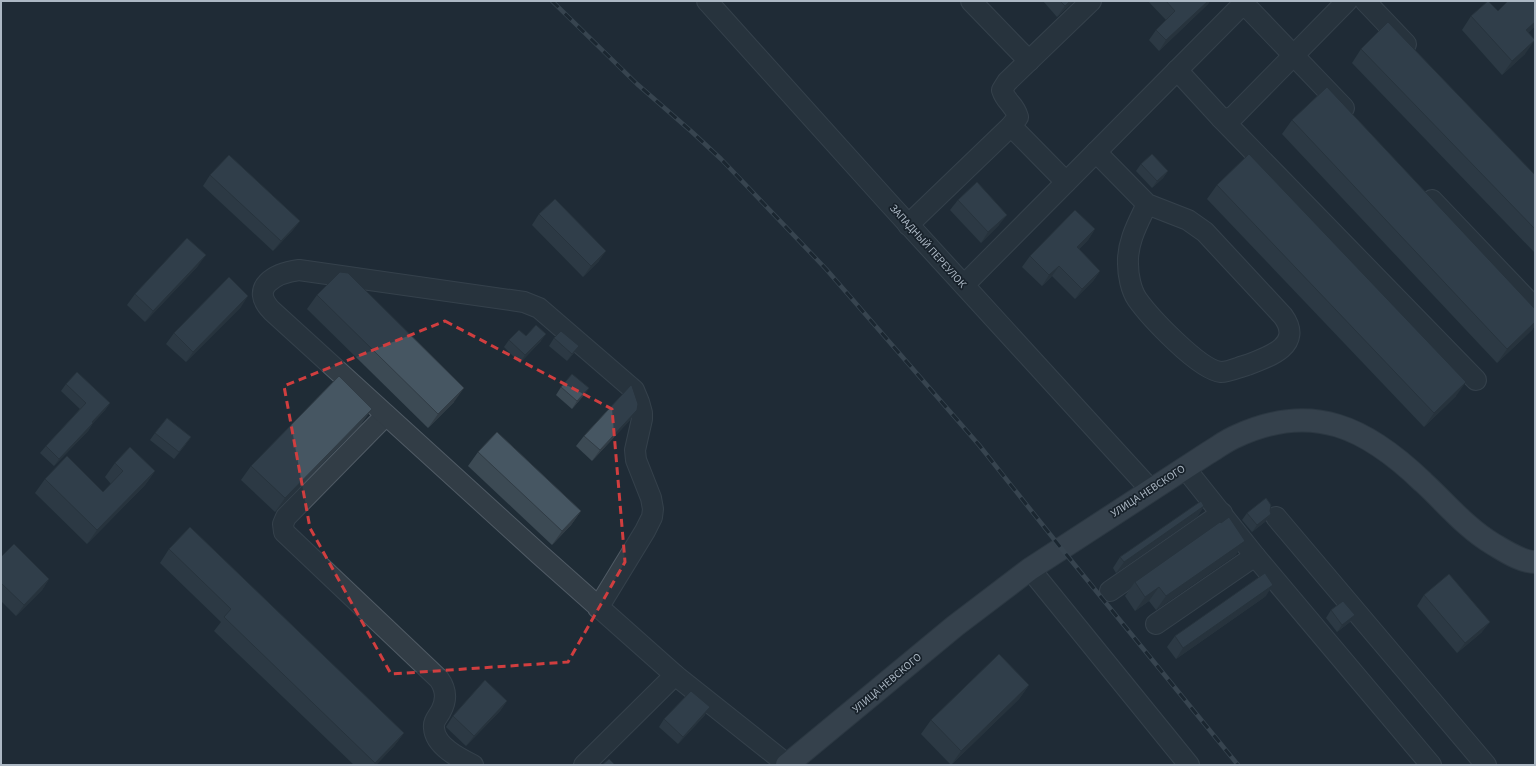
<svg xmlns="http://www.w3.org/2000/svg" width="1536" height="766" font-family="'Source Sans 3',sans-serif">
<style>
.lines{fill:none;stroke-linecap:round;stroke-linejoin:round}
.minor-casing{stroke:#505b65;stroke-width:22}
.major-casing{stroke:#3c4650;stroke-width:24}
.minor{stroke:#323d46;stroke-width:20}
.major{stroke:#505c67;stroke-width:22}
.rail-casing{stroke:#54626e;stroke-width:4.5}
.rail{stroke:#18222b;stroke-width:3;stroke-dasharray:9;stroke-linecap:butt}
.wall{fill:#3c4a54}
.shaded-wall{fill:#313c45}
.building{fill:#465662;stroke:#313c45}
.marked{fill:none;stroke:#d03e3f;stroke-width:3;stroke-dasharray:8 5;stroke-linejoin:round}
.labels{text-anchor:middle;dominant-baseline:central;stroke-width:3.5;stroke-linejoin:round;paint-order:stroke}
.street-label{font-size:11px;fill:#acb8c4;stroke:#18222b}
</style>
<rect width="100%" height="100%" fill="#1f2c36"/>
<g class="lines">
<g class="minor-casing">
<g id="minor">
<polyline points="707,1 887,201 1150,489"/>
<polyline points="971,1 1029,61"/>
<polyline points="1365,1 1406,44"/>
<polyline points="1177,70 1221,118 1227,119 1234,116 1347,1"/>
<polyline points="1221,118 1476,380"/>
<polyline points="1011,126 1066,182"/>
<path d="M1096,152l51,52c-9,19 -20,38 -19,60 0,11 3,26 9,35 12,17 62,71 84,73 8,0 18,-5 26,-7 22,-8 57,-20 36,-49l-78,-84 -17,-12 -41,-16"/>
<polyline points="1432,200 1535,308"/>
<path d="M908,225l103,-99 7,-9c-4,-14 -12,-14 -16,-27l5,-8 84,-81"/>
<polyline points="964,285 1239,8 1244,7 1250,10 1344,108"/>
<path d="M386,415l-100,102 -3,7 1,8 155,147c7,10 8,21 2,32 -3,6 -8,10 -7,17 1,18 25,30 39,37"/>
<polyline points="1185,468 1255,556 1431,765"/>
<polyline points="1276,517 1486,765"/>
<polyline points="1030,569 1189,765"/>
<polyline points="1110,591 1222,513"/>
<path d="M598,608l47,-77 7,-14 1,-8 -2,-11 -15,-38 -1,-10 7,-31v-6l-3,-11 -5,-12 -95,-82 -15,-6 -225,-32c-23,3 -51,17 -27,41l267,243 136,121 113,90"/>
<polyline points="1156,624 1255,556"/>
<polyline points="584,765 675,675"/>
</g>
</g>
<g class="major-casing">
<path id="major" d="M787,765l168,-139 75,-57 178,-116c10,-6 19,-13 29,-17 76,-35 130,-8 186,46 23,21 43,46 70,62 12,7 28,18 42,18"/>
</g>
<use href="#minor" class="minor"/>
<use href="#major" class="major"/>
<g class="rail-casing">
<polyline id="rail" points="552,1 637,84 692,132 721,159 826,269 979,445 1061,548 1238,765"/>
</g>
<use href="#rail" class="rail"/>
</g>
<g class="wall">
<polygon points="1043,1 1074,1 1057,17"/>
<polygon points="1148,1 1210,1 1208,4 1159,51 1149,40 1156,30 1166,20"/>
<polygon points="1535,1 1535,26 1528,33 1525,54 1502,75 1462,30 1471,16 1498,11"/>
<polygon points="1361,49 1535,175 1535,253 1352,63"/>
<polygon points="1292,120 1535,309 1535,325 1532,330 1497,363 1282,134"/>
<polygon points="1141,164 1168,171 1163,178 1152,188 1136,171"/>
<polygon points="210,175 300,221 292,231 273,251 203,186"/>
<polygon points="1217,185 1456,396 1424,427 1207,199"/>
<polygon points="958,200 999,225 981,243 950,210"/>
<polygon points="539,214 599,261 583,277 532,225"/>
<polygon points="1095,229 1088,240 1079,249 1100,271 1093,281 1075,299 1052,276 1042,286 1022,267 1030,256"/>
<polygon points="198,266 145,322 127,305 135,294"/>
<polygon points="317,295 454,402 428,428 307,309"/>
<polygon points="241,307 186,362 166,344 174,333"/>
<polygon points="526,336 541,341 520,363 504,347 509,340"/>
<polygon points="554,338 574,353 567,361 549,346"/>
<polygon points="66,384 110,403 105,410 93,423 88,431 54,466 40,453 46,446 80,409 61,391"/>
<polygon points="561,387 589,388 584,395 572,409 556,395"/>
<polygon points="637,410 630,420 592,461 576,446 584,436"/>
<polygon points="362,423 275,512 241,480 251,466"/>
<polygon points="155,433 186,444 174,459 150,440"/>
<polygon points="478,452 581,511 571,525 552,545 468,466"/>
<polygon points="115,463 155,471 145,485 87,544 35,493 45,479 103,492 111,484 105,477"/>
<polygon points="1204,506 1197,517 1116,573 1113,568 1120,557"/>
<polygon points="1270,511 1271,514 1266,521 1252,532 1242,520 1247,513"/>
<polygon points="169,549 404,733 394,746 376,765 354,765 214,631 221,622 160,563"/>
<polygon points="1236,555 1156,610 1149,601 1135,611 1125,596 1135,582"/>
<polygon points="1,557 49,579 42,590 16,616 1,601"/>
<polygon points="1424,595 1482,632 1457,653 1417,606"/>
<polygon points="1266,596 1176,659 1167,647 1175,636"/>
<polygon points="1331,610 1350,622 1337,632 1326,618"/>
<polygon points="1029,685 1019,699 951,765 921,734 931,720"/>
<polygon points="507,701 500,711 466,746 446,727 453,716"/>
<polygon points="705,715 678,744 659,727 664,719"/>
</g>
<g class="shaded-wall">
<polygon points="1070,1 1074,1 1057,17 1065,6"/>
<polygon points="1208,1 1210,1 1208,4 1159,51 1166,40"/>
<polygon points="1535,22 1535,26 1516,44 1526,30"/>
<polygon points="1535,40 1525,54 1502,75 1512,61"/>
<polygon points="1168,171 1163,178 1152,188 1157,181"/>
<polygon points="1007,215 999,225 981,243 988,232"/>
<polygon points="300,221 292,231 273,251 281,241"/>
<polygon points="1095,229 1088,240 1070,258 1077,247"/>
<polygon points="606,251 599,261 583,277 591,266"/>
<polygon points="206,255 198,266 145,322 153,311"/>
<polygon points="1059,266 1052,276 1042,286 1049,275"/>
<polygon points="1100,271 1093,281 1075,299 1082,289"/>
<polygon points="248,296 241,307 186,362 193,352"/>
<polygon points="1535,322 1535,325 1532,330 1497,363 1507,349"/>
<polygon points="546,334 541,341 520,363 525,355"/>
<polygon points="579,346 574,353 567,361 572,354"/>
<polygon points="1466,382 1456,396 1424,427 1434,413"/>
<polygon points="464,388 454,402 428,428 438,414"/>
<polygon points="589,388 584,395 572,409 577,401"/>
<polygon points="110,403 105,410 87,430 92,422"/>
<polygon points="372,409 362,423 275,512 285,498"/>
<polygon points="637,410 630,420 592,461 600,450"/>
<polygon points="93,423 88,431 54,466 59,459"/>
<polygon points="191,437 186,444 174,459 179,452"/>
<polygon points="155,471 145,485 87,544 97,530"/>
<polygon points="1204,506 1197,517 1116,573 1124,562"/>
<polygon points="581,511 571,525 552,545 562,531"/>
<polygon points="1271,514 1266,521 1252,532 1257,525"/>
<polygon points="1245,541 1236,555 1156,610 1166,596"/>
<polygon points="49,579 42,590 16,616 24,605"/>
<polygon points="1273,585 1266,596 1176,659 1183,648"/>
<polygon points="1159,587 1149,601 1135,611 1145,597"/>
<polygon points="1355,615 1350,622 1337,632 1342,625"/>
<polygon points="1490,622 1482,632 1457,653 1465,643"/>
<polygon points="1029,685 1019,699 951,765 961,751"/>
<polygon points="507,701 500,711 466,746 474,736"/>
<polygon points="710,707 705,715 678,744 683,737"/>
<polygon points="404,733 394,746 376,765 373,765"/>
</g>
<g class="building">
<polygon points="1060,1 1070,1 1065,6"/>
<polygon points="1166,1 1208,1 1166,40 1156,30 1175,11"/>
<polygon points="1488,1 1498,11 1508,1 1535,1 1535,22 1526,30 1535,40 1512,61 1471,16"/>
<polygon points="1388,22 1535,175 1535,229 1361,49"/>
<polygon points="1327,87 1535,309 1535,322 1507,349 1292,120"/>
<polygon points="1152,154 1168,171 1157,181 1141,164"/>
<polygon points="1249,154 1466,382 1434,413 1217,185"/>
<polygon points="229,155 300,221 281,241 210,175"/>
<polygon points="977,182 1007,215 988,232 958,200"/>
<polygon points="555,199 606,251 591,266 539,214"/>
<polygon points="1075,210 1095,229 1077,247 1100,271 1082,289 1059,266 1049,275 1030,256"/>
<polygon points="187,238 206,255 153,311 135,294"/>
<polygon points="340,272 348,273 464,388 438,414 317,295"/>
<polygon points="229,277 248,296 193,352 174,333"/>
<polygon points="536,325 546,334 525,355 509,340 519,330 526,336"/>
<polygon points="561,331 579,346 572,354 554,338"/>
<polygon points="77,372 110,403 92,422 93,423 59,459 46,446 86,403 66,384"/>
<polygon points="572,374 589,388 577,401 561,387"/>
<polygon points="339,376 372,409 285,498 251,466"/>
<polygon points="631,385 632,386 638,404 637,410 600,450 584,436"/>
<polygon points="167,418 191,437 179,452 155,433"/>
<polygon points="497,432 581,511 562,531 478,452"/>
<polygon points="130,447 155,471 97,530 45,479 67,456 103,492 123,471 115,463"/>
<polygon points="1266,498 1271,505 1270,511 1271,514 1257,525 1247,513"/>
<polygon points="1201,501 1204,506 1124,562 1120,557"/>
<polygon points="1229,517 1245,541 1166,596 1159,587 1145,597 1135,582 1220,522 1221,523"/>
<polygon points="190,527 404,733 375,763 224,617 231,609 169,549"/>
<polygon points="14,544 49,579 24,605 1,583 1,557"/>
<polygon points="1265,573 1273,585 1183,648 1175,636"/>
<polygon points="1449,574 1490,622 1465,643 1424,595"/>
<polygon points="1343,601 1355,615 1342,625 1331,610"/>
<polygon points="999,654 1029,685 961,751 931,720"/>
<polygon points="485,680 507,701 474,736 453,716"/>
<polygon points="691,691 710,707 683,737 664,719"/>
<polygon points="609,759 615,765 602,765"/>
</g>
<path d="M0 0H1536V766H0ZM445,321l167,88 13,153 -57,100 -177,12 -81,-146 -26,-142z" fill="#1f2c36" fill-opacity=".55" fill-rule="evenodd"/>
<path class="marked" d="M445,321l167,88 13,153 -57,100 -177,12 -81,-146 -26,-142z"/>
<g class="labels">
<g class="street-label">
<text transform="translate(928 246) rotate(48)">ЗАПАДНЫЙ ПЕРЕУЛОК</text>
<text transform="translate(1148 491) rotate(-33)">УЛИЦА НЕВСКОГО</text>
<text transform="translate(887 683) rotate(-40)">УЛИЦА НЕВСКОГО</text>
</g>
</g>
<rect width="1536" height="766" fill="none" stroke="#acb8c4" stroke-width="4"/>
</svg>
